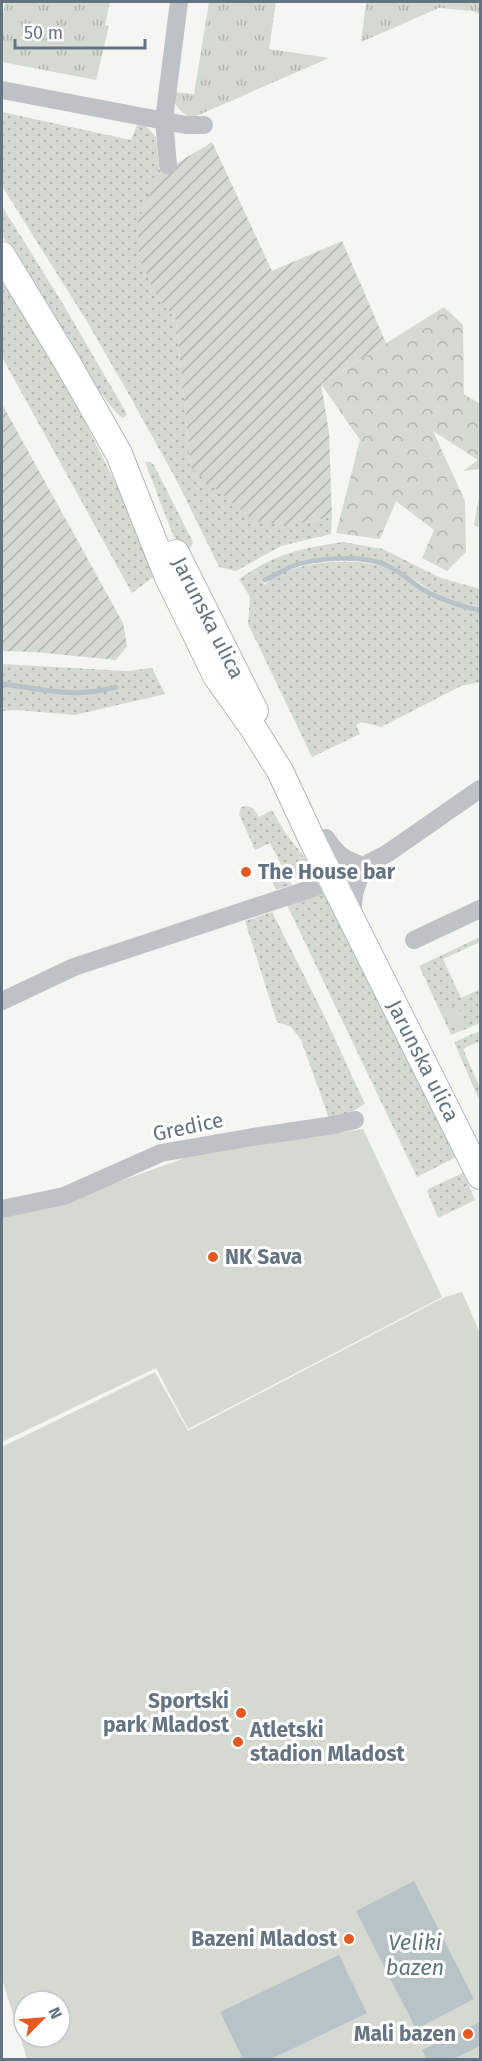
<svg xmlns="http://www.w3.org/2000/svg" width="482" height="2061" font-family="'Fira Sans',sans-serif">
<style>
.grass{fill:url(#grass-dots)}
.forest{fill:url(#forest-crowns)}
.park{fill:url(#park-tufts)}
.garden{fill:url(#garden-furrows)}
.pitch{fill:#d4dad1;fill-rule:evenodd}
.water{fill:#b8c3c8}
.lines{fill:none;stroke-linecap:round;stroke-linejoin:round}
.stream{stroke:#b8c3c8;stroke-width:5}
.secondary-casing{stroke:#b2b7bc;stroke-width:28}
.street{stroke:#bec2c6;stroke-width:18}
.secondary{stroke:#fff;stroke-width:26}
.poi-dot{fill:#e65821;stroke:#fff;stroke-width:2}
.labels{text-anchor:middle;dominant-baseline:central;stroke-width:6;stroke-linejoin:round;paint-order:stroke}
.street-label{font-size:21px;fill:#647483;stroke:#fff}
.poi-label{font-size:21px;font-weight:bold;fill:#647483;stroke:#fff;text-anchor:start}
.water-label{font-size:22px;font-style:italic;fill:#5f7680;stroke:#fff}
</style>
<defs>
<pattern id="grass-dots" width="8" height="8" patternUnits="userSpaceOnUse" patternTransform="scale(1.5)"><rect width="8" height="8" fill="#d4dad1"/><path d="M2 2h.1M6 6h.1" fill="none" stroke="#b0b5af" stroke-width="1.8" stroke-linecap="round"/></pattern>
<pattern id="forest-crowns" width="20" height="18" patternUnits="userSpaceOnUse" patternTransform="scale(1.5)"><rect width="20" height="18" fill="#d4dad1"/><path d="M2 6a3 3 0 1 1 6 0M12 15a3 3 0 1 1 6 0" fill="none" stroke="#b0b5af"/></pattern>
<pattern id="park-tufts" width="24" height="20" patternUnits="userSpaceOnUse" patternTransform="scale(1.5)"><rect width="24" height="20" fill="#d4dad1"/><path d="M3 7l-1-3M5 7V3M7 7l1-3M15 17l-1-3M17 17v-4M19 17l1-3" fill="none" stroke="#b0b5af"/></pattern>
<pattern id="garden-furrows" width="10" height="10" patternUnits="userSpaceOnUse" patternTransform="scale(1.5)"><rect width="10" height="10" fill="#d4dad1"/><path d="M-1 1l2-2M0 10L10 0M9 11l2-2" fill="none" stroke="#b0b5af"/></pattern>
</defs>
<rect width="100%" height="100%" fill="#f5f5f1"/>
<g class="grass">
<polygon points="2,112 131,140 137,125 146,126 156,137 159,169 169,168 156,295 176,320 191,468 291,525 332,517 331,534 281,546 236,571 219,567 178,483 127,391 86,320 2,186"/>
<path d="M2,206l61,98 64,110 -3,4c-18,-5 -106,-157 -122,-183z"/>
<polygon points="2,269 49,350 160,572 132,593 2,357"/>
<polygon points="145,462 150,462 154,465 193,542 187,554 173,535"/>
<path d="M343,542l40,7 58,29 39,11v18l-36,-8 -55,-36 -16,-4 -22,-3 -48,5 -15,4 -24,13 -2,3 3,4c22,-25 90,-28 120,-18 13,5 23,15 35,23 19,14 38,18 60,22v70l-19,4 -80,41 -19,-5 -6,3 4,9 -48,23 -64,-133 2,-27 -11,-18c38,-26 59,-30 104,-37z"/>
<polygon points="2,664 127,671 152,668 165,694 75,715 16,710 2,711"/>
<polygon points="247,806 253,808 259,817 272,810 286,834 309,863 309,870 306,879 298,882 295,876 289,880 292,885 276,890 271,878 285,872 270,843 255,850 239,814 241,807"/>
<polygon points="321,893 330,897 456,1157 417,1177 287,905"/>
<polygon points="272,912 322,1011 365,1104 341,1118 330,1121 301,1040 291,1027 277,1022 245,921"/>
<polygon points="480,937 480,942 443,959 461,998 480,989 480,1023 451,1035 419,966"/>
<polygon points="480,1031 480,1041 463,1049 480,1088 480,1102 454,1042"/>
<polygon points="463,1173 475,1200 438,1218 427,1191 430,1188"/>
</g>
<g class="forest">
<polygon points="444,307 463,325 464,394 480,404 480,469 463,471 478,460 433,431 465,501 466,552 447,571 422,558 434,530 396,501 380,539 336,533 360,440 321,384"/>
<polygon points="480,491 480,528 474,525"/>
<polygon points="450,1004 458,1008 464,1019 462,1025 455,1028 449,1025 441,1009 443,1005"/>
</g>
<g class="park">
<polygon points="5,2 110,2 105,25 109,26 96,80 2,62 2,21"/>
<path d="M209,2h67l-7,47 60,9 -137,60c-12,-6 -19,-12 -19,-26l21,2z"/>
<polygon points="366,2 480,2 480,14 473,11 439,8 361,42"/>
</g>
<g class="garden">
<polygon points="212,142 272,271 342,241 386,343 321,384 329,432 332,517 291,525 254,521 191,468 176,320 156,295 139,258 138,220 152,189 169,168"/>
<polygon points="2,404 123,623 127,646 116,660 35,652 2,651"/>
</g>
<g class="pitch">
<polygon points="363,1129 442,1297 188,1429 156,1368 2,1442 2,1217 68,1200 193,1155"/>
<path d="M462,1292l18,41v726h-453l-25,-80v-532l153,-75 33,59 257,-134zM24,2001h36v36h-36z"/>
</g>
<g class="water">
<polygon points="414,1881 474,1999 416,2029 356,1911"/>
<polygon points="339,1955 367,2013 271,2059 243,2059 220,2012"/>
<polygon points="480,2022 480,2046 453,2059 427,2059 422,2050"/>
</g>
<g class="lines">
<g class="stream">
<path d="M265,580c8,-4 17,-9 25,-13 26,-10 75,-13 100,0 13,6 22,16 34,23 18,11 36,16 56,20"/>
<path d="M2,684c43,5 69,15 114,3"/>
</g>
<g class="secondary-casing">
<g id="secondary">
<polyline points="2,255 67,362 119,454 167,575 216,676 253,728 280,771 315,846 480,1176"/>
<polyline points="176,553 255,711"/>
</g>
</g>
<g class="street">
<polyline points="2,90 186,125 204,125"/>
<polyline points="168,165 164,120 179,2"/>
<path d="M326,838c11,17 18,21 37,28"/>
<polyline points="352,919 354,894 363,866 388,853 480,789"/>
<polyline points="414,940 480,909"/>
<polyline points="2,1001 74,967 334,881"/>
<polyline points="2,1209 64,1196 161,1153 253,1137 334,1125 355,1120"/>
</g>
<use href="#secondary" class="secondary"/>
</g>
<g class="poi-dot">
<circle cx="246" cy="872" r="6"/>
<circle cx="213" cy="1257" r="6"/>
<circle cx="241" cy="1713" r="6"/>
<circle cx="238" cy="1742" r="6"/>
<circle cx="349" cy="1939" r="6"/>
<circle cx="468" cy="2034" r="6"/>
</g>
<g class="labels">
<g class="street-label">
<text transform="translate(208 618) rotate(63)">Jarunska ulica</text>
<text transform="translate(423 1061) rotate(63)">Jarunska ulica</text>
<text transform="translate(188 1127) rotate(-12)">Gredice</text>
</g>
<g class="poi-label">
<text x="258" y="872">The House bar</text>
<text x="225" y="1257">NK Sava</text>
<text x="229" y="1701" text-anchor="end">Sportski<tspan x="229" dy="24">park Mladost</tspan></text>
<text x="250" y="1730">Atletski<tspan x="250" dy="24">stadion Mladost</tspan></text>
<text x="337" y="1939" text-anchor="end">Bazeni Mladost</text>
<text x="456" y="2034" text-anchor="end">Mali bazen</text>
</g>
<g class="water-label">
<text x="415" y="1942">Veliki<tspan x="415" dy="25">bazen</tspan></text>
</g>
</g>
<rect width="482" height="2061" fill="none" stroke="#647483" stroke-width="6"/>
<g transform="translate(42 2019) rotate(65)"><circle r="28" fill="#ffffff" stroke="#c1c7cd" stroke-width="1.5"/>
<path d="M0-4.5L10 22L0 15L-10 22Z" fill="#e65821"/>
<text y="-9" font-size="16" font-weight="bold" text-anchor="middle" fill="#647483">N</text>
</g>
<path d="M15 39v9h130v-9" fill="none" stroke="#647483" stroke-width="3"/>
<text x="24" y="39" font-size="18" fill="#647483" stroke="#ffffff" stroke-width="4.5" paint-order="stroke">50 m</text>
</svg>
